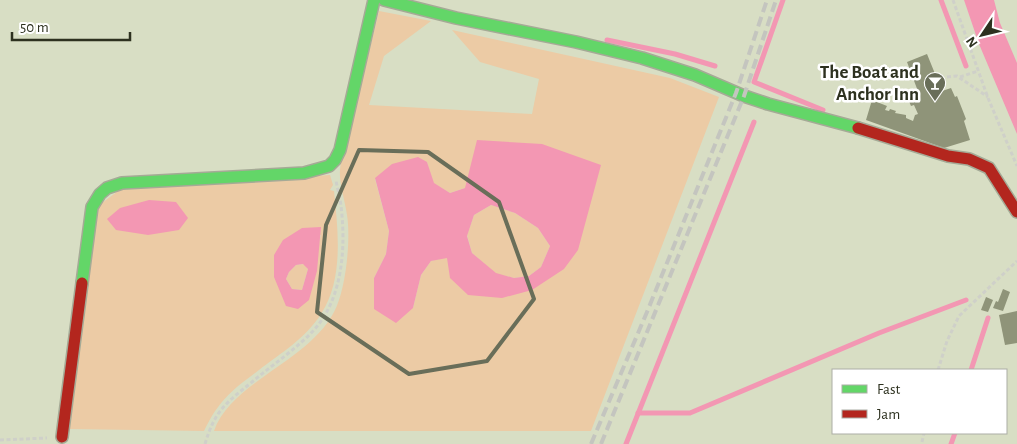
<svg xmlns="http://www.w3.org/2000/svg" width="1017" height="444" font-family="'Alegreya Sans',sans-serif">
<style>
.green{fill:#eccba5;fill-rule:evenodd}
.water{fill:#f397b3;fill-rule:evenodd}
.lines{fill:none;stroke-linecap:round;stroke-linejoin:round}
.stream{stroke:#f397b3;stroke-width:5}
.building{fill:#8f9479}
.fast-casing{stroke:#a5aa96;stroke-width:14}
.jam-casing{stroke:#a5aa96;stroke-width:14}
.path{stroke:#cfd0c9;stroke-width:3;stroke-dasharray:4 2.5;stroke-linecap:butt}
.fast{stroke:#63d668;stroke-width:11}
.jam{stroke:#b3261e;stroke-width:11}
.rail{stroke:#c4c5bf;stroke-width:4;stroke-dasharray:10 5;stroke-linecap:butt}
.marked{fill:none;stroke:#696e59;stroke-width:4;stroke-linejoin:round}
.labels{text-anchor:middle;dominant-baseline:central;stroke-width:5;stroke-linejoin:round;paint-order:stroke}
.poi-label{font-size:19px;font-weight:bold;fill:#2d311f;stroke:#fff;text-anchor:end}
</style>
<rect width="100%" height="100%" fill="#d8dec4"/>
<g class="green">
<path d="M379,11l52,10 -47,35 -15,49 163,9 7,-35 -59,-17 -28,-32 218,48 49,19 -128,334h-377c17,-49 95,-70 120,-119 12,-22 17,-73 13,-97 -2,-15 -8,-31 -7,-45 1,-16 8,-33 12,-48 9,-37 18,-74 27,-111zM427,162l6,21 17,10 15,-5 136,-23 -69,125 -85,-33 -16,4 -10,14 -8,33 -39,-30 12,-24 3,-23 -14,-52z"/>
<path d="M330,175l3,10 -3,5 4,1c4,39 10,88 -13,123 -15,24 -40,39 -62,56 -27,20 -40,30 -55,61l-135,-2 29,-223 24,-18zM321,235l-23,74 -24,-54z"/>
<polygon points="491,205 515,213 538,228 550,246 541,267 529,276 514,278 496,274 472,253 467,235 474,215"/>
<polygon points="304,264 308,269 302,290 292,289 286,279 289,272 296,265"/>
</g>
<g class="water">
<polygon points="964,0 994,0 1000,23 1017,63 1017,134 979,44"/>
<path d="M477,140l65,4 59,21 -23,85 -14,19 -32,21 -30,8 -34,-3 -18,-17 -3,-20 -16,3 -10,14 -8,33 -17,15 -22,-14v-31l12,-24 3,-23 -14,-53 17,-14 26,-7 9,5 7,21 16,10 15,-5zM491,205l24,8 23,15 12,18 -9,21 -12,9 -15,2 -18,-5 -24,-20 -5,-17 7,-21z"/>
<polygon points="149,200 176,202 188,218 179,230 148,235 116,230 107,219 120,208"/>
<path d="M321,227l-4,44 -8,29 -11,9 -12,-3 -12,-29v-22l9,-15 19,-12zM303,264l5,5 -6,21 -10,-1 -6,-10 3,-7 7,-7z"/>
</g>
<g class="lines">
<g class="stream">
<polyline points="783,0 754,82 823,110"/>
<polyline points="941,0 966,66"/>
<polyline points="607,40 675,54 715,66"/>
<polyline points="971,370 988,318"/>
<polyline points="638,413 690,413 879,333 966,300"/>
<polyline points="626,444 754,122"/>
<polyline points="951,444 955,433"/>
</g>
</g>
<g class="building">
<polygon points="927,54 942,91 951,88 955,97 957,96 966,119 964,121 970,140 944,148 866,120 872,100 887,106 885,110 889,111 890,109 896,111 895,113 906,115 906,118 913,121 915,115 918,114 914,105 911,106 908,99 919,94 907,62"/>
<polygon points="1003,289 1010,292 1003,311 993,308 996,301 998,302"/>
<polygon points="986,297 993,300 988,312 981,310"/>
<polygon points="1017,311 1017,343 1005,345 999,315"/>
</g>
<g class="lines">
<g class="fast-casing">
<g id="fast">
<polyline points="384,0 456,18 576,42 642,58 695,75 744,96 768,104 858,128"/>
<polyline points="82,283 92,207 100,194 107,188 122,183 304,173 329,166 335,160 340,150 374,0"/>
</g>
</g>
<g class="jam-casing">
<g id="jam">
<polyline points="858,128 948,156 969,159 989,168 1017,212"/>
<polyline points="62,437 82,283"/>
</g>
</g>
<g class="path">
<polyline points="953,0 988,98 1017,166"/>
<polyline points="947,77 957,76 988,97"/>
<polyline points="960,77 978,71"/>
<polyline points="938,370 947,341 959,316 1017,261"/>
<polyline points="0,440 47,438"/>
<polyline points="922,442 924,433"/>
<path d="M205,444c10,-34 21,-41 47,-62 20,-17 43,-32 61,-51 30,-32 33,-84 28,-125 -1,-9 -4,-18 -5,-26"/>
</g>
<use href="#fast" class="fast"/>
<use href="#jam" class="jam"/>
<g class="rail">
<polyline points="591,444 647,312 736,93 767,0"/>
<polyline points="601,444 744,96 776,0"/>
</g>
</g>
<path class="marked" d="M359,150l69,2 71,50 35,97 -47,62 -78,13 -92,-62 9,-87z"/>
<defs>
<g id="bar-pin" transform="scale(1.125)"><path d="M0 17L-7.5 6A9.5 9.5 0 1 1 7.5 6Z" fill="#696e59" stroke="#fff"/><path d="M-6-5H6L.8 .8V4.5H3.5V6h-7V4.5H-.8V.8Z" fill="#fff"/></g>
</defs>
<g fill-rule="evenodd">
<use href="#bar-pin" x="935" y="83"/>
</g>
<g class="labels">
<g class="poi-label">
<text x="919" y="72">The Boat and<tspan x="919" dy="22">Anchor Inn</tspan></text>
</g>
</g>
<rect x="832" y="369" width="175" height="65" fill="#ffffff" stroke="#abada5"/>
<rect x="842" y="385" width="25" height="8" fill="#63d668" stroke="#abada5"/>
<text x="877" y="394" font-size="15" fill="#2d311f">Fast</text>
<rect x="842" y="410" width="25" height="8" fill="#b3261e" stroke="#abada5"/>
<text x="877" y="419" font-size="15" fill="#2d311f">Jam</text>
<g transform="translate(982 35) rotate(235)" stroke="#ffffff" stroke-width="4" paint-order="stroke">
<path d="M0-4L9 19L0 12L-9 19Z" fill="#2d311f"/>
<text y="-8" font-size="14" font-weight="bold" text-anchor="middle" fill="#2d311f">N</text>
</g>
<path d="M12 32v8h118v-8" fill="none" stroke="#2d311f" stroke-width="2.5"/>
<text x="20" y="32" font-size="15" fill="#2d311f" stroke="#ffffff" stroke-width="4" paint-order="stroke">50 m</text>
</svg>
